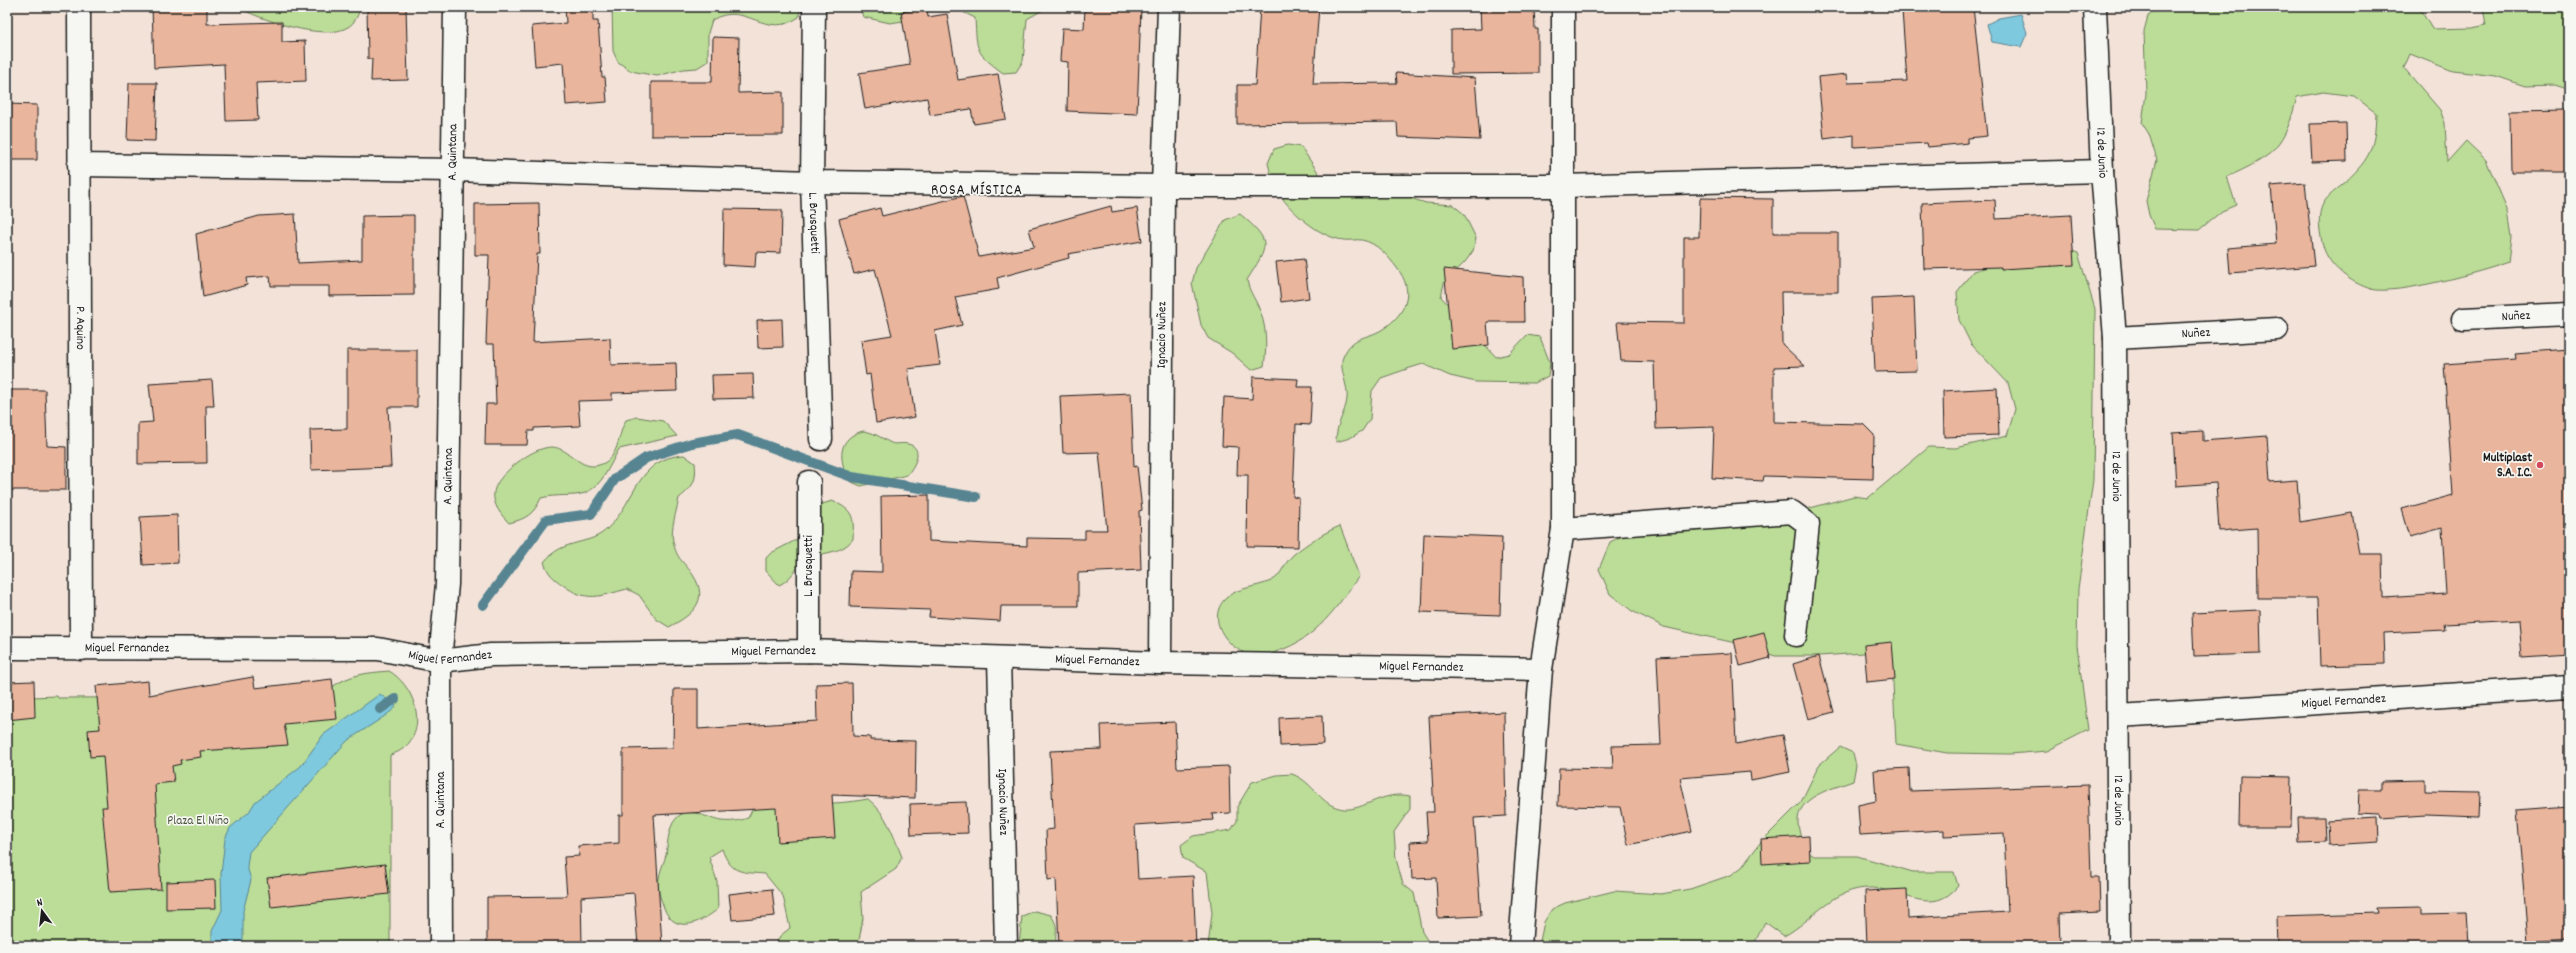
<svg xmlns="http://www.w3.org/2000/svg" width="2576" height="953" font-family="Dekko,sans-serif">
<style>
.green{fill:#bbdd97;stroke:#6c7c5a}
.water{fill:#7fc9df;stroke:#578491}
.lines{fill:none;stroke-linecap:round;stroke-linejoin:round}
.stream{stroke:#578491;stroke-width:10}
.building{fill:#eab59d;stroke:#1c1c1c}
.street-casing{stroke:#1c1c1c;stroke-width:25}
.secondary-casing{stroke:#1c1c1c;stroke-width:25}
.street{stroke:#f6f6f2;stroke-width:22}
.secondary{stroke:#f6f6f2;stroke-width:22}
.poi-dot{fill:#d1495b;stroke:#f6f6f2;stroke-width:1.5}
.labels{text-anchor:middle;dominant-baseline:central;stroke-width:3.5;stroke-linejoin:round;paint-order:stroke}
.street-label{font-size:13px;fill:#1c1c1c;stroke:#f6f6f2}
.poi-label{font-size:13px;font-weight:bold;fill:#1c1c1c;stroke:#f6f6f2;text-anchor:end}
.park-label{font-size:13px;fill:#4c5641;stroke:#f6f6f2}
.quarter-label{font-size:15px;letter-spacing:1px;fill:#1c1c1c;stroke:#f6f6f2}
</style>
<rect width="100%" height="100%" fill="#f2e2d8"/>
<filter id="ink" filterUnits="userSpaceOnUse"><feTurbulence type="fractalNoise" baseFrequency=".025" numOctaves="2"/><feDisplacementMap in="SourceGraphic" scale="8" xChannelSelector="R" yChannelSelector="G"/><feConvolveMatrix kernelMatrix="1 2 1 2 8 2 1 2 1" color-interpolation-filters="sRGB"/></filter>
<g filter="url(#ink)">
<g class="green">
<path d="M237,7h124c-3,8 -6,16 -13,20 -24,15 -88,-8 -111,-20z"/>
<path d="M612,7h188l-1,10c-34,24 -53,-17 -87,3l-4,13v28l-11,7 -13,1 -27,7 -26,-5 -13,-9 -5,-11z"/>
<polygon points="860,7 931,7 903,21 890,23 863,17"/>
<path d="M953,7h95l-21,12 -4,42 -7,11 -13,1c-28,-21 -26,-21 -28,-55z"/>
<path d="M2159,7h260l13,22 41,-1 13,-3 -3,-18h86v83l-15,-5 -29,1 -29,-10 -43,-5 -43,-17 -6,14 36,42 5,13 2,39 19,-21 20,19 22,51 4,26 -3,25c-25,9 -114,34 -138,27 -20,-6 -42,-22 -48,-43 -3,-12 -7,-31 1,-44 4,-6 12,-12 17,-16 28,-26 34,-35 35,-73l-22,-17 -31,-4 -26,5c-13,52 -22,58 -70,80l9,28 -14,6 -23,19 -44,-1 -6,-14 -3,-14 11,-41 -8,-26 -7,-11 4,-29 -2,-63 4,-15z"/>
<path d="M1288,145l13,2 31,46 60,-11 21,17 13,4 27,2 11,9 12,24 -3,13 -8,11 -21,21 -3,14 55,60 13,-3 18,-19 13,2 10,26 -2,13 -13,7 -59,-1 -26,-6 -27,-12 -13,4 -29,10 -9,13 -2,28 -8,12 -12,7 -14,4c0,-20 9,-27 11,-43 2,-13 -9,-31 -4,-42 10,-23 23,-17 40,-28 24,-16 32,-38 14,-61 -9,-12 -20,-25 -35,-28 -6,-1 -11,1 -18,0 -24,-2 -56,-30 -68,-51 -4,-8 -6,-18 -8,-26l6,-14z"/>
<path d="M1240,214c33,28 29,31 7,66 2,11 7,17 11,26 9,19 9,40 6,60l-13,4 -19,-17 -24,-15 -7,-13 -9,-42 4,-15 29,-48z"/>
<polygon points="2053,245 2078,253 2095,309 2093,480 2078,589 2077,645 2088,730 2047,751 2010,754 1947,753 1896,744 1891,642 1864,653 1819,656 1775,656 1740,644 1664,627 1632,611 1610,594 1599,569 1610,542 1622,536 1666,530 1696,531 1763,512 1803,510 1854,496 1868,498 1929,447 1956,448 2007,436 2015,409 2008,383 1971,344 1959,320 1957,292 1973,271 2029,256"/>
<path d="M637,417l26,4 14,15 -58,13c-9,15 -16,37 -34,44 -11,4 -29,1 -44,5 -7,16 -15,21 -32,25 -26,-26 -16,-41 9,-61 9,-7 23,-15 34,-15 18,1 28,24 47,18 21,-6 18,-30 27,-45z"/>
<path d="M863,431c10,1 17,6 26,11 6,4 12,0 19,2 17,4 6,23 -1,31l-46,11 -12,-5c-10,-20 -13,-43 14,-50z"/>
<path d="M684,455l11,8c2,18 -2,24 -16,35 -2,12 -9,31 -6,43 4,20 11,20 20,34 17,26 -1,40 -24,52l-13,-8 -17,-24 -12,-6c-27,7 -40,14 -64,-4 -10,-7 -15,-11 -19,-23 20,-25 46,-15 64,-34 28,-27 29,-70 76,-73z"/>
<path d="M832,501c22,9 22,16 21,38 -13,17 -32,11 -48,22 -10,7 -14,19 -26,24l-13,-14v-13l5,-5 25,-13 23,-35z"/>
<path d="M1340,526l19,50c-22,31 -43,63 -81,75 -5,2 -12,5 -18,5 -26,1 -56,-33 -36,-56 13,-15 41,-12 53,-23 6,-7 9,-16 16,-22 13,-11 32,-23 47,-29z"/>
<path d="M389,671c31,18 42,72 1,84v191h-383v-248l50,-2 1,2 272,-1 2,-10c18,-13 35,-14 57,-16z"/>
<path d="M1840,747l13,6 3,12 -3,16c-21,8 -57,15 -55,43 1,8 4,17 5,25l11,7h43l56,16h41l4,14c-27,32 -54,3 -87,2 -38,-1 -57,32 -87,48l-19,-14 -12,24h-214l5,-24 8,-13 13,-6 49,-12 47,3 29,-5 41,-14 11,-8 18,-24 41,-41 18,-37z"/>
<path d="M1292,774c24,9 27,32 52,35 19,2 39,-19 66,-13v13l-16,23 2,27 7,25 11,9 8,39 9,14h-147l-8,-4 -18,4h-50l4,-33 -5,-41 -24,-14 -2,-13 12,-9 38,-6 6,-9v-14l15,-25 25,-7z"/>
<path d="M868,799c19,15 25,36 34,58l-6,12 -35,23 2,26 -5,28h-83l5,-10 10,-8 -7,-32 -18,-22c-24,-2 -34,0 -43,-25l-13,8 8,24 1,28c-20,16 -47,27 -56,-7 -3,-7 -5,-16 -3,-24 1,-8 5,-15 7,-23 2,-13 2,-32 14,-40 13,-7 29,4 41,6 10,1 18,0 27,-3l7,-14c36,-1 79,2 113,-5z"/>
<path d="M1035,911l16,4c10,16 2,16 6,31h-38l3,-30z"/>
</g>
<g class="water">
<polygon points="2021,14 2027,33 2021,47 1992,42 1987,24 1999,18"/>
<path d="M380,694l16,12c-3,7 -39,27 -50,36l-97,110 -2,14 4,14 -8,31v35h-31v-15l10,-21 -1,-36 4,-35 5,-11 19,-16 6,-10 46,-36 22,-31z"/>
</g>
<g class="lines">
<g class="stream">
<polyline points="483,605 546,520 591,514 615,479 646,458 692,443 738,435 852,477 976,497"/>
<polyline points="380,709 395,699"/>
</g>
</g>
<g class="building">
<polygon points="152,7 207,7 207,24 282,22 282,42 305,41 306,81 256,83 258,120 226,121 224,64 154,68"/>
<polygon points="367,7 406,7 408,80 371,81 372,59 368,59"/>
<polygon points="565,7 593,7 593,21 598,21 602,77 605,77 607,102 566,105 563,63 535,66 532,26 566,23"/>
<polygon points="1085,7 1141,7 1137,114 1067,111 1068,62 1060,61 1062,28 1084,29"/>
<polygon points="1260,7 1319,7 1313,84 1397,83 1396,73 1475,78 1480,140 1398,137 1397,122 1237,124 1237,85 1255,85"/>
<polygon points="1480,7 1534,7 1535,29 1538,29 1538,73 1451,74 1451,30 1481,29"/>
<polygon points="1944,7 1973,7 1987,136 1968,138 1968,143 1928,147 1927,143 1854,147 1854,135 1824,139 1818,77 1847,74 1848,83 1907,81 1902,10"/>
<polygon points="927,8 928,17 947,14 958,80 998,74 1006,119 974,124 971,109 930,115 927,98 865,109 859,73 910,65 901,12"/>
<polygon points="713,37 739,38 738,93 783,92 783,135 651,136 651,82 712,82"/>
<polygon points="129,83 157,83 155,141 127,140"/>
<polygon points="7,104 37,105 37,160 7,160"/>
<polygon points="2569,110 2569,172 2511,172 2510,111"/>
<polygon points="2346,123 2347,161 2312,162 2310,124"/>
<polygon points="2305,183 2314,266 2230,273 2228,248 2276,244 2271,186"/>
<polygon points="963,196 979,257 1034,247 1029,229 1111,206 1112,212 1137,208 1142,241 1068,254 1069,258 997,278 999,289 955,297 962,325 935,331 940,365 908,369 915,417 876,423 870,374 866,375 861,340 892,335 875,269 854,274 839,219 880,208 882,216"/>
<polygon points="1700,198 1773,199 1773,233 1838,233 1838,292 1781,292 1782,344 1805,366 1774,367 1774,422 1863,424 1874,435 1873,479 1764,476 1763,481 1712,478 1714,427 1656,429 1654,362 1621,361 1617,322 1684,323 1684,237 1699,237"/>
<polygon points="1995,200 1996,219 2071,215 2074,265 2001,269 2001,267 1924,269 1922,203"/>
<polygon points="539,203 540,254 537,254 533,342 610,338 611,365 676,363 677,391 612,393 612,400 578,401 580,426 534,428 534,431 528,431 527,445 485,445 486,404 496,404 494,344 486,344 489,255 475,255 475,204"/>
<polygon points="724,209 782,210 781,253 756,252 755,267 723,265"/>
<polygon points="295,214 298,263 362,260 362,216 414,215 414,295 329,296 329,286 271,286 270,276 246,278 247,285 203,297 196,234 259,216"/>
<polygon points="1304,259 1309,298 1281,302 1276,262"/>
<polygon points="1444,269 1523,277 1524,322 1487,322 1489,345 1452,349"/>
<polygon points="1914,297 1917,371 1875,372 1872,299"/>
<polygon points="782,319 783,347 758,348 757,320"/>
<polygon points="2569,349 2569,654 2522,657 2519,620 2444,624 2445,630 2384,633 2385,664 2320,666 2318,598 2258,598 2257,528 2219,531 2216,483 2176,486 2173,433 2203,431 2203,441 2267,436 2270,482 2297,480 2300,522 2352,513 2359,554 2382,554 2383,598 2446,594 2442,528 2410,537 2402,509 2453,495 2444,364 2516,359 2515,353"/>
<polygon points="347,350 417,350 417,407 388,407 391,467 311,470 310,430 347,429"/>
<polygon points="753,374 754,398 713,399 712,375"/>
<polygon points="1253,377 1298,379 1297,387 1312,387 1310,425 1296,424 1293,497 1299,498 1298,547 1247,546 1248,475 1237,475 1238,447 1222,446 1224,397 1252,399"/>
<polygon points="212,380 214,406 206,406 207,463 138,464 138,423 153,422 149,384"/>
<polygon points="1997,388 1999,435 1944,437 1943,391"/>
<polygon points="7,390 45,390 47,446 66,447 66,490 7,490"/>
<polygon points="1131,393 1134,467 1137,466 1142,510 1139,511 1141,570 1078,573 1078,606 1001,606 1000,621 929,617 930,610 850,607 851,571 882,572 881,496 929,495 929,541 1027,546 1027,538 1085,539 1085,530 1107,530 1099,452 1063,453 1060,396"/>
<polygon points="177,515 178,563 143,565 140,517"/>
<polygon points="1424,534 1502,537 1500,615 1421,612"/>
<polygon points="2260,610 2261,654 2194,656 2192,613"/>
<polygon points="1764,632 1770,658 1740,666 1734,640"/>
<polygon points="1892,642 1895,679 1867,682 1864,645"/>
<polygon points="1732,653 1736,744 1783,735 1790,772 1751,780 1750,772 1680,778 1692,831 1628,845 1620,807 1558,806 1559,768 1613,769 1612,746 1661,745 1657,657"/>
<polygon points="1819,656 1834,712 1808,719 1793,664"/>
<polygon points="253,677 255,688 332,679 337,719 284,724 288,745 200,751 201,757 180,760 181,764 172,766 174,782 155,784 161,889 110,892 102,807 107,807 103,756 90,757 88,730 100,729 96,686 148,681 149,695"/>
<polygon points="34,681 35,717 7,720 7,682"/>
<polygon points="852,683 853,736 870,737 870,740 916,741 915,798 832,795 835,838 778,842 776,808 654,815 662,946 638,946 634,893 581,897 582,944 487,945 487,897 567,896 564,857 579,856 578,846 619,843 619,815 623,815 623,749 673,748 674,689 698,689 698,729 817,721 816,684"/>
<polygon points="1504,712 1506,816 1474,818 1481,916 1438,918 1436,878 1412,879 1410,842 1428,841 1426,812 1434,812 1429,716"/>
<polygon points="1322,716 1323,744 1280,746 1279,718"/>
<polygon points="1175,722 1177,768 1229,766 1230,813 1212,814 1213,820 1135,825 1138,879 1193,876 1196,946 1059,946 1056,879 1048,880 1046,830 1054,829 1050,751 1102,749 1101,725"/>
<polygon points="1909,768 1910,791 2088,785 2091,877 2099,877 2100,912 2059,914 2060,946 1867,946 1865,891 1907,889 1908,918 2008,912 2004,833 1944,836 1944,830 1860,835 1858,805 1876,801 1874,770"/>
<polygon points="2240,776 2292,777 2291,827 2239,827"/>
<polygon points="2425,780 2425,791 2480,792 2479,817 2426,815 2382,818 2381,814 2358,813 2359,790 2381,790 2381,781"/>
<polygon points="966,802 968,833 911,835 910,804"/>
<polygon points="2569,806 2569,939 2528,942 2517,810"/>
<polygon points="2298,817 2324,817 2325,842 2299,843"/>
<polygon points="2378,817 2379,842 2328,845 2327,820"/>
<polygon points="1809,836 1810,861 1762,864 1761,839"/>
<polygon points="385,864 389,894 271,907 267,878"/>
<polygon points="215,880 216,908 166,909 166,882"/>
<polygon points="772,889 775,916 732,920 729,894"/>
<polygon points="2421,907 2421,914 2466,913 2468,946 2278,946 2277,916 2377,913 2376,908"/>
</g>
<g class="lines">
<g class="street-casing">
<g id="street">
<path id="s1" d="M79,7l2,642"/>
<path id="s2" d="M814,7l-2,175 9,257"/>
<path id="s3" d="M2095,7l7,164 13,167 4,608"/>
<polyline points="79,165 454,170 812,182 1163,186 1563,186 2102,171"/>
<path id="s4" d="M2463,319l106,-5"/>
<path id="s5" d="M2115,338l162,-9"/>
<polyline points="1563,529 1792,512 1808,524 1796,635"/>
<path id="s6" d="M7,648l371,1 62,12 51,-6 318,-4 351,12 381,6"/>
<polyline points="809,651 809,482"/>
<path id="s7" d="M999,658l7,288"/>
<path id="s8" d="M1160,663l3,-477 6,-179"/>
<path id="s9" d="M2119,716l450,-29"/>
<polyline points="1520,946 1541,669 1563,529 1563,7"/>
</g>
</g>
<g class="secondary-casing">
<g id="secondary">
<path id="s10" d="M441,946l-1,-285 7,-77 8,-577"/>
</g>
</g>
<use href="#street" class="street"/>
<use href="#secondary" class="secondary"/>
</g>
</g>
<circle class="poi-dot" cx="2540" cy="465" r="4"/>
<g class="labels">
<g class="street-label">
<text stroke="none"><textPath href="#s10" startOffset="794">A. Quintana</textPath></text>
<text stroke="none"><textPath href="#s3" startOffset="146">12 de Junio</textPath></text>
<text stroke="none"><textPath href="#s2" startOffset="216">L. Brusquetti</textPath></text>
<text stroke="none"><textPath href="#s4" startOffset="53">Nuñez</textPath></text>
<text stroke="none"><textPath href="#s1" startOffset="321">P. Aquino</textPath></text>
<text stroke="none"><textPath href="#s5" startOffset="81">Nuñez</textPath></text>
<text stroke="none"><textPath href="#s8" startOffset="328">Ignacio Nuñez</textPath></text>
<text stroke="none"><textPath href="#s3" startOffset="470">12 de Junio</textPath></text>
<text stroke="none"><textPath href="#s10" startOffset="470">A. Quintana</textPath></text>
<text transform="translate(809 566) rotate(-90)">L. Brusquetti</text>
<text stroke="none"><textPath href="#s6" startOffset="120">Miguel Fernandez</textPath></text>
<text stroke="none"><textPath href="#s6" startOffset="768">Miguel Fernandez</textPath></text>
<text stroke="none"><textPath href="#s6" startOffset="444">Miguel Fernandez</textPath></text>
<text stroke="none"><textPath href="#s6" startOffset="1092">Miguel Fernandez</textPath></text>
<text stroke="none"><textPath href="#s6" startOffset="1416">Miguel Fernandez</textPath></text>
<text stroke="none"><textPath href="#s9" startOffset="225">Miguel Fernandez</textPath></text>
<text transform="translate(441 800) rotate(-90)">A. Quintana</text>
<text stroke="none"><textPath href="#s3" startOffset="794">12 de Junio</textPath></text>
<text stroke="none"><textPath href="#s7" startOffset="144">Ignacio Nuñez</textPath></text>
</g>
<g class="poi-label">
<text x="2532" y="458">Multiplast<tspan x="2532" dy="15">S.A. I.C.</tspan></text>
</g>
<g class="park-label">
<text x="198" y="821">Plaza El Niño</text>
</g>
<g class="quarter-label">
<text x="977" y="191">ROSA MÍSTICA</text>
</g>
</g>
<rect width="2576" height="953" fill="none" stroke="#f6f6f2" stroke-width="24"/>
<rect x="12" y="12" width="2552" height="929" fill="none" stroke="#1c1c1c" stroke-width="1.5" filter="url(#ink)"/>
<g transform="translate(42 911) rotate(345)" stroke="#f6f6f2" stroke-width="3" paint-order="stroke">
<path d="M0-3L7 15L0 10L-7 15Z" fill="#1c1c1c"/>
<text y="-6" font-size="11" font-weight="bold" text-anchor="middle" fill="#1c1c1c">N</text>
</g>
</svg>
